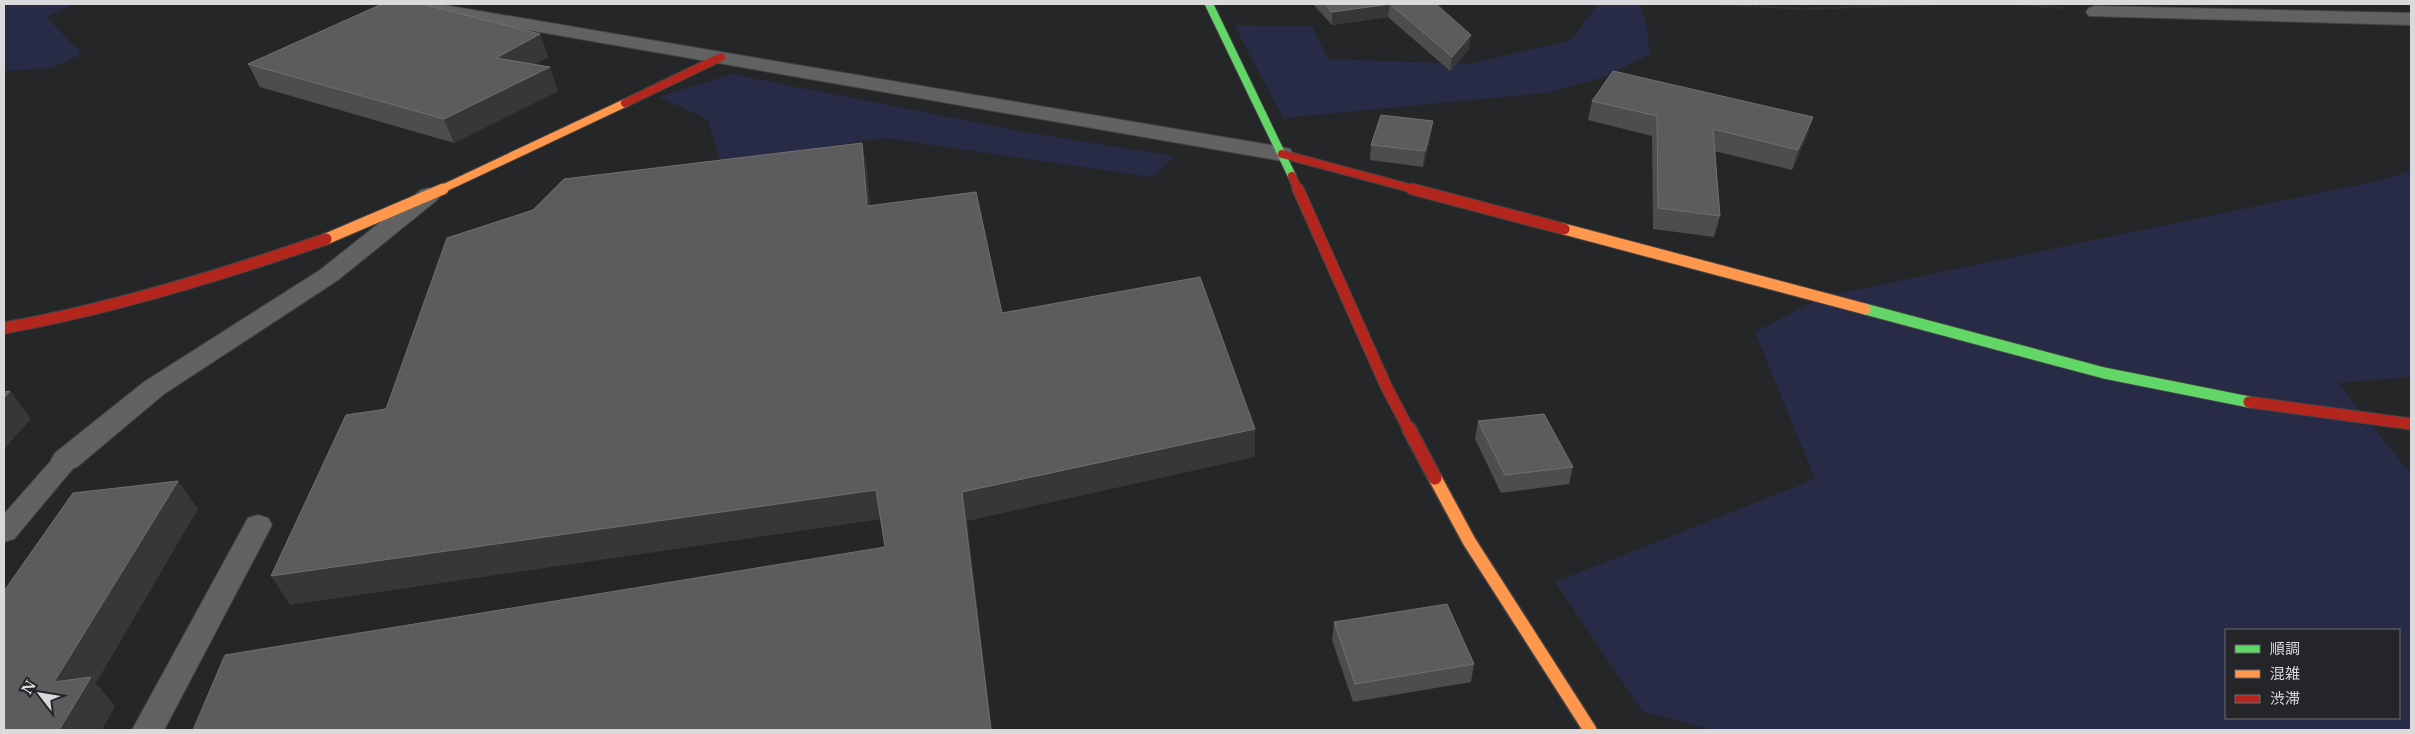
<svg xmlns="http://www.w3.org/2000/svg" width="2415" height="734" font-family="'Libre Baskerville','Noto Sans JP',serif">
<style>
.green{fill:#282b46;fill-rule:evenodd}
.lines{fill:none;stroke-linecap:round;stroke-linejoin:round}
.lane-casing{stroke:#434344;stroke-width:2}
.street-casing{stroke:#434344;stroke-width:2}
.fast-far1-casing{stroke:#434344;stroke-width:10}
.fast-casing{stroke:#434344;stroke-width:13}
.slow-far2-casing{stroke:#434344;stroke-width:10}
.slow-far1-casing{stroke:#434344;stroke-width:13}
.slow-casing{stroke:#434344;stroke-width:16}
.jam-far2-casing{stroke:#434344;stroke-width:10}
.jam-far1-casing{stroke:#434344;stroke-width:13}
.jam-casing{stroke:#434344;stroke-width:16}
.path{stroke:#616263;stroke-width:2.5;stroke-dasharray:0.5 2.5;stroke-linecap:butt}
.lane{fill:#626263;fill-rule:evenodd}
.street{fill:#626263;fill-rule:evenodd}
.fast-far1{stroke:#63d668;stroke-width:8}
.fast{stroke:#63d668;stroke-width:11}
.slow-far2{stroke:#ff974d;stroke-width:8}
.slow-far1{stroke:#ff974d;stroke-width:11}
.slow{stroke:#ff974d;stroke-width:13}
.jam-far2{stroke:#b3261e;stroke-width:8}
.jam-far1{stroke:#b3261e;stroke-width:11}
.jam{stroke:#b3261e;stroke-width:13}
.wall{fill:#4d4d4f}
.shaded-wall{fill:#363739}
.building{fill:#5c5c5e;stroke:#707072}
</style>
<rect width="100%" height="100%" fill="#252628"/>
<g class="green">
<polygon points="4,4 75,4 46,17 82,54 50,68 4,71"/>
<polygon points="1595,4 1639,4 1646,22 1650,54 1605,77 1545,93 1283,118 1234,25 1312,26 1328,59 1469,64 1571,40 1596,7"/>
<polygon points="731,74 1024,132 1174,156 1152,177 885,138 721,162 707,119 659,97"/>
<path d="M2411,170v207l-73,6 73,91v256h-699l-70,-19 -87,-129 260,-103 -60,-147 67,-35 564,-118zM2226,630h173v88h-173z"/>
</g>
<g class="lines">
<g class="lane-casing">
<g id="lane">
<polygon points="66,451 75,454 79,460 75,466 14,539 4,542 4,514 57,454"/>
<polygon points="258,515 268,518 272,525 164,730 132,730 248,518"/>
</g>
</g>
<g class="street-casing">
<g id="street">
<polygon points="398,4 438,4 1282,147 1290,149 1293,154 1290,159 1282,161 407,9 401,8"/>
<polygon points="2095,6 2411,13 2411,25 2089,16 2086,12 2089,8"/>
<polygon points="429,188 437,190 441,195 437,200 338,280 164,394 77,467 66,470 55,467 51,460 55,453 144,382 320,270 421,190"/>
</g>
</g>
<g class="fast-far1-casing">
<polyline id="fast-far1" points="1209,4 1292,176"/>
</g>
<g class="fast-casing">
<polyline id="fast" points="1865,309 2104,373 2249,402"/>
</g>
<g class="slow-far2-casing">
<polyline id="slow-far2" points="440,190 625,103"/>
</g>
<g class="slow-far1-casing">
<g id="slow-far1">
<polyline points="1564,229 1865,309"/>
<polyline points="326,239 443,189"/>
</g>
</g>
<g class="slow-casing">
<polyline id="slow" points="1435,478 1469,541 1590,730"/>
</g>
<g class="jam-far2-casing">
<g id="jam-far2">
<polyline points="625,103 721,57"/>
<polyline points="1282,154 1417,190"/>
<polyline points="1292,176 1298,190"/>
</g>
</g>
<g class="jam-far1-casing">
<g id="jam-far1">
<polyline points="1298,189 1386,386 1409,430"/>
<polyline points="1412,189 1564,229"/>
<path d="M4,328c108,-19 218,-53 322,-89"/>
<polyline points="2249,402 2411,424"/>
</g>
</g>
<g class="jam-casing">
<polyline id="jam" points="1409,429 1435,478"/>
</g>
<g class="path">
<polyline points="1721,4 1801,9 1929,4"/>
<polyline points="2020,4 2064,8"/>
</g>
<use href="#lane" class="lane"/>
<use href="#street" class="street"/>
<use href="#fast-far1" class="fast-far1"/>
<use href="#fast" class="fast"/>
<use href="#slow-far2" class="slow-far2"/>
<use href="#slow-far1" class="slow-far1"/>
<use href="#slow" class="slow"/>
<use href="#jam-far2" class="jam-far2"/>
<use href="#jam-far1" class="jam-far1"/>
<use href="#jam" class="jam"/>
</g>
<g class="wall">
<polygon points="1313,4 1436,4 1469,49 1450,71 1388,17 1332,25"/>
<polygon points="540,34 548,57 535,64 558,91 454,143 260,87 248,64"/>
<polygon points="1592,101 1813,117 1807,136 1792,170 1714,151 1720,216 1714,237 1653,229 1652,136 1588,120"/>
<polygon points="1431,136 1423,167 1370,160 1371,145"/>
<polygon points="1478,421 1573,467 1569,484 1501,493 1475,439"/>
<polygon points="1334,622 1474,664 1471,682 1353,702 1332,640"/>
</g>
<g class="shaded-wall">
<polygon points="1390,4 1388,17 1332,25 1332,12"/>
<polygon points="540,34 548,57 504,81 496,58"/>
<polygon points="1471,35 1469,49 1450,71 1452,57"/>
<polygon points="550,67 558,91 454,143 444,119"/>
<polygon points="1813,117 1807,136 1792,170 1798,150"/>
<polygon points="1433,121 1431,136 1423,167 1425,151"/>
<polygon points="862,143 867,169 872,232 867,206"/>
<polygon points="10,391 31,419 4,449 4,398"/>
<polygon points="1255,429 1255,457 967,521 992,730 991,730 962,492"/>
<polygon points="178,481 198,509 96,683 115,706 102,730 59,730 54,682"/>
<polygon points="876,490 882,519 290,605 271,576"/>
</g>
<g class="building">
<polygon points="382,4 422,4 540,34 496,58 550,67 444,119 248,64"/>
<polygon points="1325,4 1436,4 1471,35 1452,57 1390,4 1332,12"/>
<polygon points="1613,71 1813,117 1798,150 1713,129 1720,216 1658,208 1657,116 1592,101"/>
<polygon points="1381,115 1433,121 1425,151 1371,145"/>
<polygon points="862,143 867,206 976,192 1002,313 1200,277 1255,429 962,492 991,730 193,730 225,655 885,547 876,490 271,576 346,415 386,409 447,238 533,210 564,179"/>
<polygon points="10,391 4,398 4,392"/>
<polygon points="1544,414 1573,467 1505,475 1478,421"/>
<polygon points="178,481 54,682 91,677 59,730 4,730 4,591 73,493"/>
<polygon points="1447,604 1474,664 1355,684 1334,622"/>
</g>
<rect width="2415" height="734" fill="none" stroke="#dadadd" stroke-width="10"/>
<rect x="2225" y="629" width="175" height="90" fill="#242529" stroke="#6d6d71"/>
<rect x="2235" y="645" width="25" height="8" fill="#63d668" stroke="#6d6d71"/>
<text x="2270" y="654" font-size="15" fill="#dadadd">順調</text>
<rect x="2235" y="670" width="25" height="8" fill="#ff974d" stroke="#6d6d71"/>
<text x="2270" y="679" font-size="15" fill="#dadadd">混雑</text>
<rect x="2235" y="695" width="25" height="8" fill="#b3261e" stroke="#6d6d71"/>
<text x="2270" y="704" font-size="15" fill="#dadadd">渋滞</text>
<g transform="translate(40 694) rotate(301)" stroke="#242529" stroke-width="4" paint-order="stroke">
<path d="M0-4L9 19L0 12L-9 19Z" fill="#dadadd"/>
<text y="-8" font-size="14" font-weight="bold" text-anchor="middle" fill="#dadadd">N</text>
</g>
</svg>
